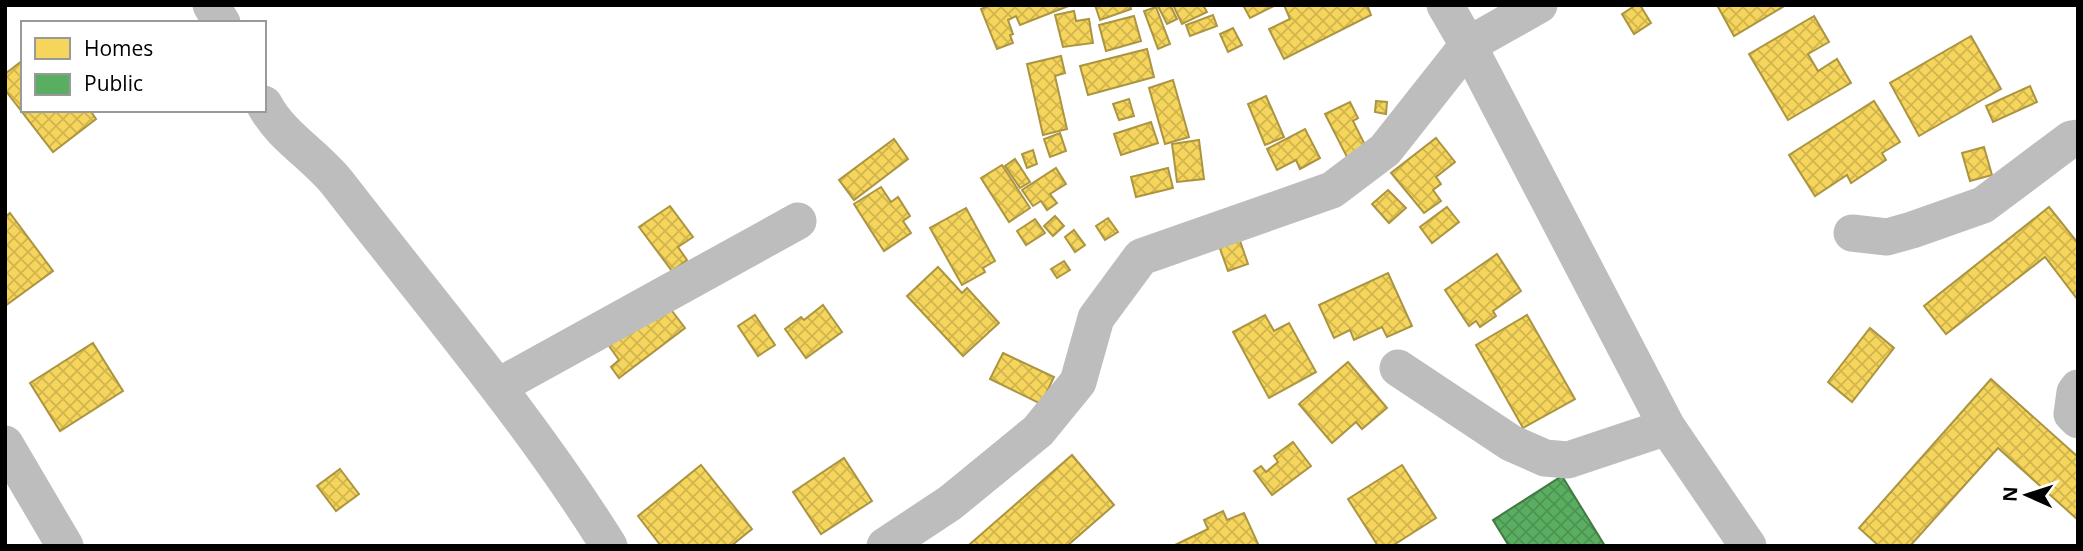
<svg xmlns="http://www.w3.org/2000/svg" width="2083" height="551" font-family="'Open Sans',sans-serif">
<style>
.homes{fill:url(#homes-cross-hatch);stroke:#ac9540;stroke-width:2}
.public{fill:url(#public-cross-hatch);stroke:#3f7a44;stroke-width:2}
.lines{fill:none;stroke-linecap:round;stroke-linejoin:round}
.minor{stroke:#bdbdbd;stroke-width:37}
</style>
<defs>
<pattern id="homes-cross-hatch" width="8" height="8" patternUnits="userSpaceOnUse" patternTransform="scale(1.75)"><rect width="8" height="8" fill="#f6d55c"/><path d="M0 0l8 8M0 8l8-8" fill="none" stroke="#d1b54e"/></pattern>
<pattern id="public-cross-hatch" width="8" height="8" patternUnits="userSpaceOnUse" patternTransform="scale(1.75)"><rect width="8" height="8" fill="#5aae61"/><path d="M0 0l8 8M0 8l8-8" fill="none" stroke="#4c9452"/></pattern>
</defs>
<rect width="100%" height="100%" fill="#fff"/>
<g class="homes">
<polygon points="990,5 1071,5 1020,25 1016,16 1008,20 1013,34 1010,35 1013,43 997,49 981,9"/>
<polygon points="1095,5 1130,5 1131,9 1100,20"/>
<polygon points="1170,5 1177,19 1167,24 1158,6"/>
<polygon points="1173,5 1203,5 1207,12 1182,24"/>
<polygon points="1243,5 1276,5 1250,18"/>
<polygon points="1284,5 1367,5 1371,15 1284,59 1269,29 1290,19"/>
<polygon points="1636,5 1640,5 1651,23 1634,34 1622,14"/>
<polygon points="1717,5 1786,5 1734,36"/>
<polygon points="1156,7 1170,44 1158,49 1144,11"/>
<polygon points="1074,11 1076,21 1089,19 1093,43 1063,47 1055,15"/>
<polygon points="1213,15 1217,26 1190,36 1186,25"/>
<polygon points="1134,16 1141,41 1106,51 1099,25"/>
<polygon points="1814,16 1829,42 1808,54 1818,71 1837,59 1851,83 1788,120 1749,54"/>
<polygon points="1233,28 1242,45 1228,52 1220,34"/>
<polygon points="1971,36 2001,89 1919,136 1890,83"/>
<polygon points="1147,49 1154,77 1088,95 1080,66"/>
<polygon points="1061,56 1065,73 1055,76 1067,129 1043,135 1027,64"/>
<polygon points="23,60 23,110 90,110 96,119 53,152 5,90 5,74"/>
<polygon points="1173,80 1189,137 1165,144 1149,88"/>
<polygon points="2030,86 2037,102 1993,122 1986,106"/>
<polygon points="1266,96 1284,137 1265,145 1248,104"/>
<polygon points="1129,99 1134,116 1119,120 1113,104"/>
<polygon points="1376,101 1387,102 1386,114 1375,112"/>
<polygon points="1874,101 1900,142 1882,153 1886,160 1851,183 1847,175 1815,196 1789,155"/>
<polygon points="1350,102 1358,118 1353,121 1367,149 1348,159 1325,114"/>
<polygon points="1151,122 1158,143 1121,155 1114,134"/>
<polygon points="1305,129 1320,158 1300,169 1296,160 1277,170 1267,149"/>
<polygon points="1060,133 1066,151 1050,157 1044,139"/>
<polygon points="1436,138 1455,162 1436,177 1441,184 1433,190 1441,201 1424,213 1391,173"/>
<polygon points="894,139 908,159 854,200 839,180"/>
<polygon points="1199,140 1204,179 1177,182 1172,144"/>
<polygon points="1984,147 1992,175 1970,181 1962,153"/>
<polygon points="1033,150 1037,164 1027,168 1022,154"/>
<polygon points="1015,159 1030,182 1020,188 1005,166"/>
<polygon points="1002,165 1030,208 1009,222 981,178"/>
<polygon points="1056,168 1066,184 1050,194 1057,203 1047,210 1041,201 1033,206 1022,190"/>
<polygon points="1168,168 1173,188 1136,197 1131,177"/>
<polygon points="881,187 891,202 898,197 910,216 903,221 911,233 884,251 854,204"/>
<polygon points="1388,190 1406,208 1389,223 1372,204"/>
<polygon points="670,206 693,237 678,247 687,260 672,271 639,227"/>
<polygon points="1447,207 1459,222 1432,243 1420,227"/>
<polygon points="2049,207 2078,243 2078,300 2045,257 1946,334 1924,306"/>
<polygon points="966,208 995,261 983,268 985,272 962,285 930,228"/>
<polygon points="10,213 53,271 5,306 5,217"/>
<polygon points="1055,216 1064,226 1053,236 1044,226"/>
<polygon points="1108,218 1118,232 1105,240 1096,226"/>
<polygon points="1035,219 1045,233 1026,245 1017,231"/>
<polygon points="1074,230 1085,245 1075,252 1065,237"/>
<polygon points="1238,235 1248,264 1228,271 1218,243"/>
<polygon points="1497,254 1521,291 1493,311 1496,316 1480,327 1476,321 1469,326 1445,290"/>
<polygon points="1064,261 1070,270 1057,278 1051,269"/>
<polygon points="938,267 962,293 967,288 999,323 963,356 907,296"/>
<polygon points="1388,273 1412,326 1387,337 1382,327 1354,340 1350,330 1334,338 1319,305"/>
<polygon points="666,303 685,328 619,378 611,367 619,360 609,346"/>
<polygon points="823,305 842,332 806,358 785,329 801,317 804,320"/>
<polygon points="755,315 775,345 758,356 738,326"/>
<polygon points="1265,315 1274,331 1289,323 1316,372 1269,398 1233,332"/>
<polygon points="1527,315 1575,399 1523,428 1476,345"/>
<polygon points="1870,328 1894,348 1852,402 1828,382"/>
<polygon points="93,343 123,391 60,431 30,383"/>
<polygon points="1003,353 1054,377 1041,404 990,379"/>
<polygon points="1348,362 1387,408 1362,429 1356,422 1332,443 1299,404"/>
<polygon points="1991,379 2078,457 2078,520 1998,448 1910,546 1879,546 1859,528"/>
<polygon points="1293,442 1311,466 1272,495 1254,471 1261,466 1266,472 1278,462 1274,456"/>
<polygon points="1072,455 1114,505 1067,546 972,546 970,544"/>
<polygon points="844,458 872,501 821,534 793,492"/>
<polygon points="701,465 752,529 731,546 661,546 638,516"/>
<polygon points="1402,465 1436,518 1392,546 1378,546 1348,499"/>
<polygon points="340,469 359,494 336,511 317,486"/>
<polygon points="1223,511 1227,520 1244,513 1259,546 1173,546 1208,529 1204,520"/>
</g>
<polygon class="public" points="1562,476 1605,546 1509,546 1493,520"/>
<g class="lines">
<g class="minor">
<polyline points="211,5 222,23"/>
<polyline points="1445,5 1468,45 1539,5"/>
<path d="M264,104c17,33 53,52 75,81 92,119 190,233 270,361"/>
<polyline points="1852,233 1887,237 1912,230 1983,205 2071,139 2078,138"/>
<polyline points="1398,368 1511,443 1545,458 1568,460 1667,427"/>
<polyline points="499,386 798,221"/>
<polyline points="2078,388 2075,392 2072,414 2078,420"/>
<polyline points="5,444 65,546"/>
<polyline points="885,546 950,503 1038,431 1078,382 1096,318 1141,257 1332,190 1385,150 1468,45 1667,427 1748,546"/>
</g>
</g>
<rect width="2083" height="551" fill="none" stroke="#000000" stroke-width="14"/>
<rect x="21" y="21" width="245" height="91" fill="#ffffff" stroke="#999999" stroke-width="2"/>
<rect x="35" y="38" width="35" height="21" fill="#f6d55c" stroke="#999999" stroke-width="2"/>
<text x="84" y="56" font-size="21" fill="#000000">Homes</text>
<rect x="35" y="74" width="35" height="21" fill="#5aae61" stroke="#999999" stroke-width="2"/>
<text x="84" y="91" font-size="21" fill="#000000">Public</text>
<g transform="translate(2027 495) rotate(273)" stroke="#ffffff" stroke-width="5" paint-order="stroke">
<path d="M0-5L12 26L0 18L-12 26Z" fill="#000000"/>
<text y="-10" font-size="19" font-weight="bold" text-anchor="middle" fill="#000000">N</text>
</g>
</svg>
